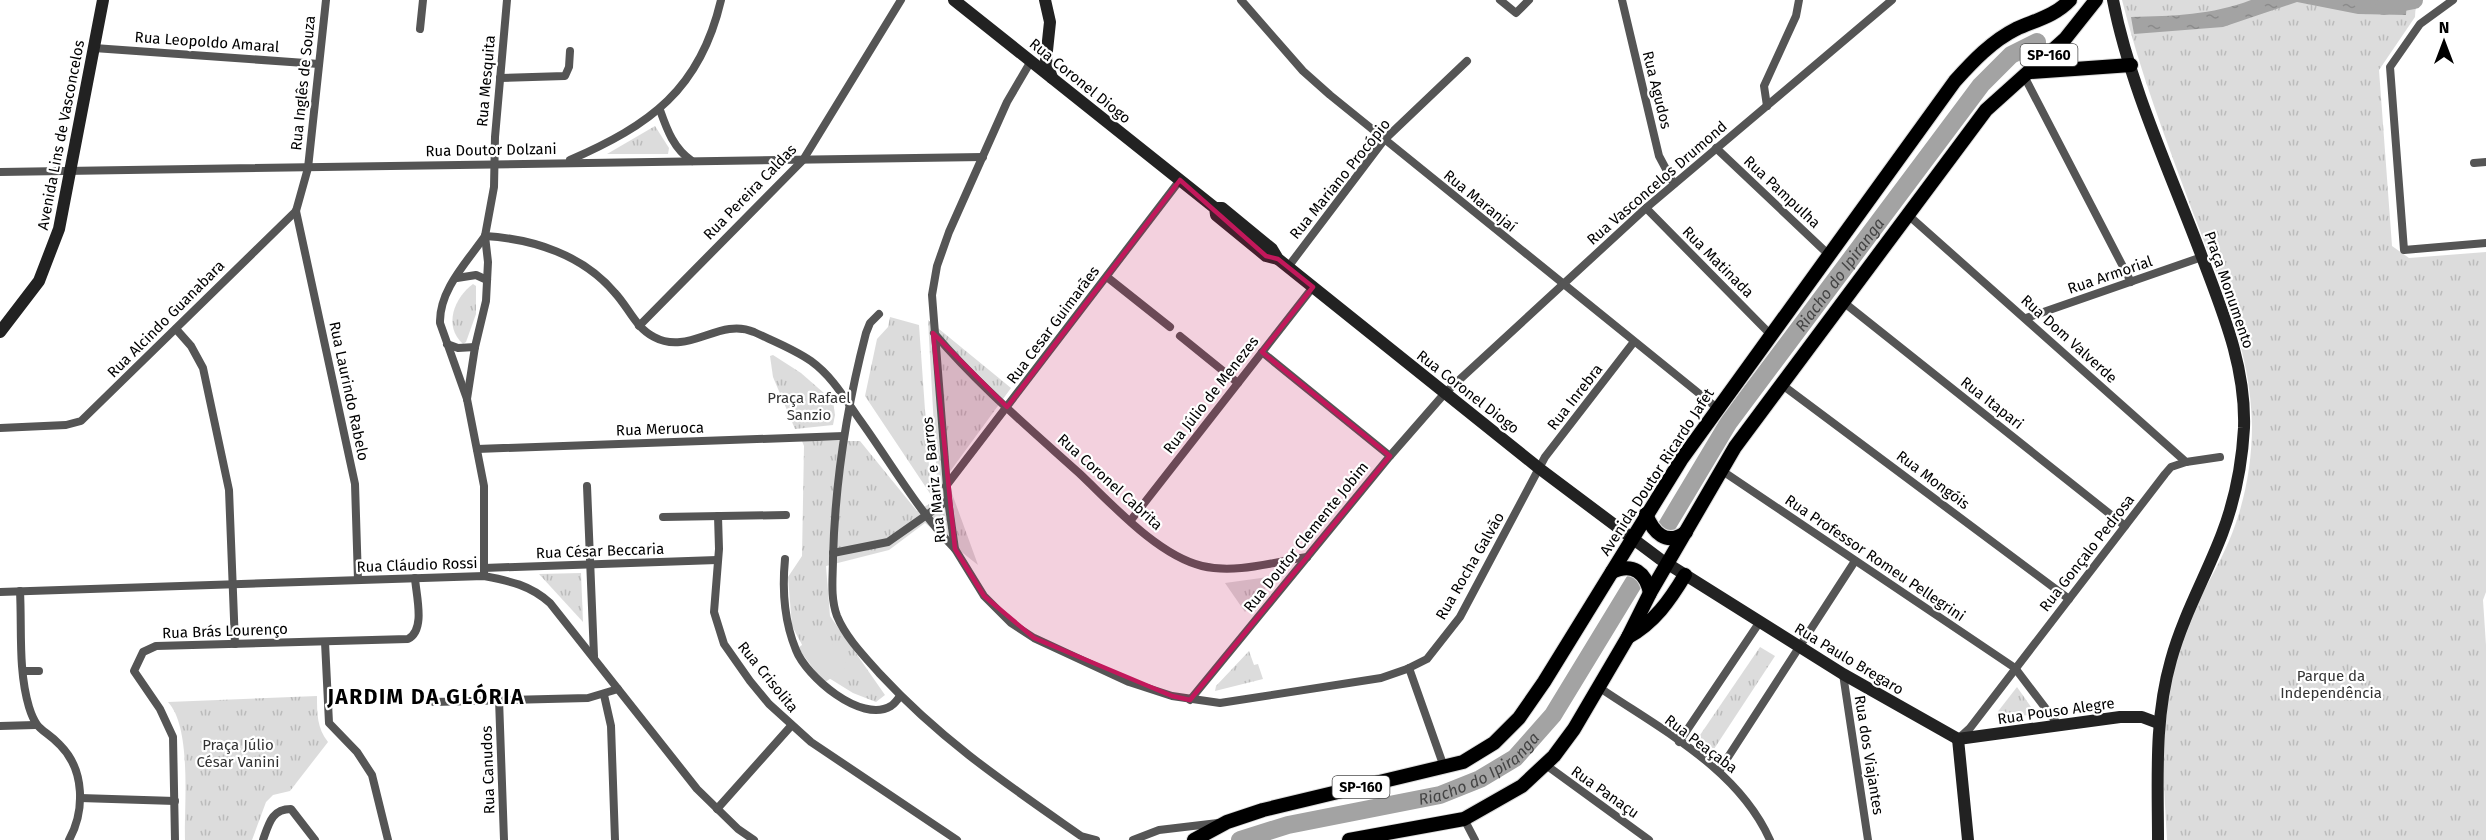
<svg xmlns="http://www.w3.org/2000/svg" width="2486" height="840" font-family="'Fira Sans',sans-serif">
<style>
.park{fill:url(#park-tufts)}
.pitch{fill:#dcdcdc}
.water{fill:url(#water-ripples)}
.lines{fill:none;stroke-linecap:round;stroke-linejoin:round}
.river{stroke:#a3a3a3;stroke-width:18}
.primary-casing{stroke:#dbdbdb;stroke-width:16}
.street{stroke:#555;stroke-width:8}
.secondary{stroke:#222;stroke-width:12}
.primary{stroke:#000;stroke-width:14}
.marked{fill:#c2185b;fill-opacity:0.2;stroke:#c2185b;stroke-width:4.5;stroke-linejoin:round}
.labels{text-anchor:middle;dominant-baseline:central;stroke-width:4.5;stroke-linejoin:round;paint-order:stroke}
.shield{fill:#fff;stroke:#4c4c4c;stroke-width:1.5}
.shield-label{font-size:14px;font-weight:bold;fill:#000}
.street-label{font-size:15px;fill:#000;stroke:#fff}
.park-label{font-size:15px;fill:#333;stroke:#fff}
.water-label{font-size:16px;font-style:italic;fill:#444;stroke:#fff}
.district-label{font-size:21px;font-weight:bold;letter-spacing:1.5px;fill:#000;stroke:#fff}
</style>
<defs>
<pattern id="park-tufts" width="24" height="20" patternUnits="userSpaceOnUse" patternTransform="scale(1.5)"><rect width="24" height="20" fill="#dcdcdc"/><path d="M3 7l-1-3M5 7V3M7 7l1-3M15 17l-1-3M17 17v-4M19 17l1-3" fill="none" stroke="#bbb"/></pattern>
<pattern id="water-ripples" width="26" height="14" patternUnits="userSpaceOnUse" patternTransform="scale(1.5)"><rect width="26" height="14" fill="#a3a3a3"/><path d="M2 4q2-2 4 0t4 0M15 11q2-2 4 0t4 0" fill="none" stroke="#8b8b8b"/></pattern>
</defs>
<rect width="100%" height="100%" fill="#fff"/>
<g class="park">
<path d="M2122,0h294l-1,17 -36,53 13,176 17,12 77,-6v340l-3,8 3,45v195h-319c-3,-54 -8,-119 4,-171 10,-45 40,-86 58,-128 15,-35 23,-76 23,-115 -1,-77 -33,-145 -60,-216 -26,-70 -52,-138 -70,-210z"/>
<polygon points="655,126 669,148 668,154 607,154"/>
<path d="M473,284l3,2v28l-10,28 -3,2c-20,-18 -9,-46 10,-60z"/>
<polygon points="890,317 919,325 931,495 865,396 877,339 888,327"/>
<polygon points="928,320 1011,388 946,477 978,565 925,523 889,550 826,566 830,616 885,695 876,702 853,693 824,675 808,656 792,626 788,577 802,556 804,446 802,441 860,441 917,511 938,499"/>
<polygon points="773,355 801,373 833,401 835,415 833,425 795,429 773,377 770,356"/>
<polygon points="581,573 583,622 539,574"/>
<polygon points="1276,576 1245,612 1225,583"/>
<polygon points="1760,647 1775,656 1714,749 1698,738"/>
<polygon points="1249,651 1254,665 1258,664 1263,679 1215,691 1216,686"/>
<polygon points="2017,687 2036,714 1997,719 1996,714"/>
<path d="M317,696c0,18 0,32 11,46l-38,49 -17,4 -7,7 -14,38h-67c-1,-36 7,-112 -17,-138z"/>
</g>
<polygon class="pitch" points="822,630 848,666 824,683 798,648"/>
<path class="water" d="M2251,0h156l-1,15 -48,-1 -61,-12 -74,25 -89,7 -3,-17c42,-1 81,-2 120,-17z"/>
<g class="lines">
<g class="river">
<polyline points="2384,6 2414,0"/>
<path id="s1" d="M1665,529l64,-107 252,-337 30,-30 26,-13"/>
<path id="s2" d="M1240,840l48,-15 152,-30 40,-16 35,-21 38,-43 81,-133"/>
</g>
<g class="primary-casing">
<g id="primary">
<polyline points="2031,72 2131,65"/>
<path d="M1646,514c7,18 20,33 40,18"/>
<path d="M1612,572c21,-10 34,1 38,21"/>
<path d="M1628,637c26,-14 42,-37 57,-62"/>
<path d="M1194,840l33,-18 36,-12 200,-48 31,-19 25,-25 25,-36 137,-222 274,-379c18,-20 37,-40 61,-52 20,-9 39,-13 54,-29"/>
<polyline points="1349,840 1464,819 1522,786 1554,756 1574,729 1628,637 1650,593 1735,447 1986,110 2065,39 2096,0"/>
</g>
</g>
<g class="street">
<polyline points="1241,0 1303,71 1330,95 1717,408"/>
<polyline points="1500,0 1516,13 1529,0"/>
<polyline points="1622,0 1659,156 1674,184"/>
<polyline points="2453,0 2420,24 2390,67 2404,250 2486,243"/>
<polyline points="420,29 423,0"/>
<polyline points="94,48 319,64"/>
<polyline points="1031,61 1007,102 949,232 937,266 932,295 948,500 955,549 984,596 1011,623 1034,638 1129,682 1172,696 1220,703 1381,678 1407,669 1427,659 1460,617 1545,457 1633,343"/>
<polyline points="2024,76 2131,282"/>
<polyline points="500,78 565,76 569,67 570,51"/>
<polyline points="1767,106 1764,86 1796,16 1799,0"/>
<path d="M660,110c7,20 14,39 32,51"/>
<polyline points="1716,148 1829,255"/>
<path d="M570,160c80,-35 130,-70 151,-160"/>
<polyline points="2474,163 2486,162"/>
<polyline points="0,172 983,157"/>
<polyline points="1646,208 1771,335"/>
<polyline points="296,211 355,484 358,580"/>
<polyline points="1907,214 2186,462 2220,457"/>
<path d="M485,236c49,3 98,19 130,57 14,15 20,34 39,44 35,19 65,-20 100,-5 19,9 40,17 57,29 22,16 34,38 49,59 31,43 58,91 95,129"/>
<polyline points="1288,267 1384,140 1467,61"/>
<polyline points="1107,277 1170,327"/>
<polyline points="457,278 476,275 487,280"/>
<polyline points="1842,301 2125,526"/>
<path d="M879,314l-9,9 -4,10c-19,73 -31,149 -33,225 0,19 -3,39 4,58 9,22 28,41 43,58 62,67 128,111 201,162l15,4"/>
<polyline points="2026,318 2202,257"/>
<polyline points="639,326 803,160 901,0"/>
<polyline points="176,329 191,346 203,368 229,490 235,644"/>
<path d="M934,333c43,51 95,95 145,140 33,31 78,82 123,93 34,8 71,-4 105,-9"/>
<polyline points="1180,336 1238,383"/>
<polyline points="447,344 458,348 475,347"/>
<polyline points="1262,352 1390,456"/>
<polyline points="1781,384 2069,599"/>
<polyline points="467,399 475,347 486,301 488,262 485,236 494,187 495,137 507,0"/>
<polyline points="0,428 66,425 81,421 296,211 308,168 326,0"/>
<polyline points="477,449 844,436"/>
<polyline points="1721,470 2015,668 2059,726"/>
<polyline points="587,486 594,656"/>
<polyline points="946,486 1180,180"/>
<polyline points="718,516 719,549 714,612 724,644 750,681 769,704 811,742 957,840"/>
<polyline points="663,517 786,515"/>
<polyline points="1131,520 1313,287"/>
<polyline points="833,553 888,542 948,500"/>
<path d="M785,559c-3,31 -1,62 11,91 10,26 65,74 95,56 3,-2 7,-7 9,-10"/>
<polyline points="484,568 717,560"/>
<path d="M484,576v-90l-17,-87 -27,-76c-1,-33 27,-61 45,-87"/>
<path d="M20,591c2,38 -2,79 9,116 8,26 15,21 31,38 25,25 25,66 9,95"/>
<path d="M0,592l484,-16c26,5 46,9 66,27l147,186 41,40 16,11"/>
<polyline points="325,642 329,723 357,752 372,775 388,840"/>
<polyline points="1409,668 1444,767"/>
<polyline points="23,671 39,671"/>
<polyline points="1843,674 1868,840"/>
<path d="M1597,686c63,43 141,82 173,154"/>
<polyline points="604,695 611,726 615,840"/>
<polyline points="499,699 504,840"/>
<polyline points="1190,700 1390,456 1445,393 1646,208 1892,0"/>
<polyline points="434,702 588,698 618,689"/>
<polyline points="0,726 35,725"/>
<polyline points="1958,739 1970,728 2165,474 2171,467 2186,462"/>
<polyline points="1679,742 1759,623"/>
<polyline points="1546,765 1649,840"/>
<polyline points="1719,771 1855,561"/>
<polyline points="80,798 175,801"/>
<polyline points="717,809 791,726"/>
<polyline points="1464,819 1475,840"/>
<path d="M175,840l-2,-103 -13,-28 -26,-38 9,-19 13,-6 252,-7c18,-9 8,-44 7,-61"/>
<path d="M263,840c6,-17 9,-31 28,-31l24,31"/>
<polyline points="1133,840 1159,830 1218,823"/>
</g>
<g class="secondary">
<polyline points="954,0 1215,208 1216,215 1266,256 1278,259"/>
<polyline points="1045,0 1050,22 1046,60 1052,78"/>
<path d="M2113,0c17,87 58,174 89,257 21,56 44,110 42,171 -2,36 -9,72 -22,106 -16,42 -39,82 -51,126 -17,59 -13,119 -13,180"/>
<polyline points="1215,208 1222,208 1272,249 1278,259 1540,469 1660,559 1843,674 1958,739"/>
<polyline points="0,332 39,281 59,229 103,0"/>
<polyline points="1958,739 2120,717 2142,717 2158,723"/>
<polyline points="1958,739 1968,840"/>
</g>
<use href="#primary" class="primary"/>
</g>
<path class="marked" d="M1180,180l86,76 12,3 35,28 -51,65 128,104 -200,244 -18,-4 -138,-58 -50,-42 -29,-47 -22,-216 74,74z"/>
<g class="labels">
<g class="shield">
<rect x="2020.5" y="44" width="57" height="22" rx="4.5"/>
<rect x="1332.5" y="776" width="57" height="22" rx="4.5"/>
</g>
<g class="shield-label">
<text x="2049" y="55">SP-160</text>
<text x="1361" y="787">SP-160</text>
</g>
<g class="street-label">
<text transform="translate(207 42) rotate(4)">Rua Leopoldo Amaral</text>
<text transform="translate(486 81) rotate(-85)">Rua Mesquita</text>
<text transform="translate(1080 81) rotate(39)">Rua Coronel Diogo</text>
<text transform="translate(303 83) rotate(-84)">Rua Inglês de Souza</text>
<text transform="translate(1657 90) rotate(76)">Rua Agudos</text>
<text transform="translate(61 135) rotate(-79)">Avenida Lins de Vasconcelos</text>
<text transform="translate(491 150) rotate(-1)">Rua Doutor Dolzani</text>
<text transform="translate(1340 179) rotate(-51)">Rua Mariano Procópio</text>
<text transform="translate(1657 183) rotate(-41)">Rua Vasconcelos Drumond</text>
<text transform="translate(750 192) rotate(-46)">Rua Pereira Caldas</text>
<text transform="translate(1782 192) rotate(43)">Rua Pampulha</text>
<text transform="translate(1480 201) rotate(39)">Rua Maranjaí</text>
<text transform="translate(1718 262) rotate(45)">Rua Matinada</text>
<text transform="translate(2110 275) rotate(-19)">Rua Armorial</text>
<text transform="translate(2229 290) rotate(71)">Praça Monumento</text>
<text transform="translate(166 319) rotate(-45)">Rua Alcindo Guanabara</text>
<text transform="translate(1053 325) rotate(-53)">Rua Cesar Guimarães</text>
<text transform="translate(2069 339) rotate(42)">Rua Dom Valverde</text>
<text transform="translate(349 391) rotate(78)">Rua Laurindo Rabelo</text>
<text transform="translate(1468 392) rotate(38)">Rua Coronel Diogo</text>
<text transform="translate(1211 395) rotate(-52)">Rua Júlio de Menezes</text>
<text transform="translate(1575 397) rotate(-52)">Rua Inrebra</text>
<text transform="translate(1992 403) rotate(38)">Rua Itapari</text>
<text transform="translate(660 429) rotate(-2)">Rua Meruoca</text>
<text transform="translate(1657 472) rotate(-57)">Avenida Doutor Ricardo Jafet</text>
<text transform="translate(934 480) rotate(-96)">Rua Mariz e Barros</text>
<text transform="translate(1933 480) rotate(37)">Rua Mongóis</text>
<text transform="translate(1110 482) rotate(42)">Rua Coronel Cabrita</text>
<text transform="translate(1306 537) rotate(-51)">Rua Doutor Clemente Jobim</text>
<text transform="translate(600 551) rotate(-2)">Rua César Beccaria</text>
<text transform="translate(2087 553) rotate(-52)">Rua Gonçalo Pedrosa</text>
<text transform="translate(1875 558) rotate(34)">Rua Professor Romeu Pellegrini</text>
<text transform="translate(417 565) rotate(-2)">Rua Cláudio Rossi</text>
<text transform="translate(1470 566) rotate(-60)">Rua Rocha Galvão</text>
<text transform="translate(225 631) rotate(-2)">Rua Brás Lourenço</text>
<text transform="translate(1849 659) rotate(31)">Rua Paulo Bregaro</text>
<text transform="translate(768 677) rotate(51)">Rua Crisolita</text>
<text transform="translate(2056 711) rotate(-8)">Rua Pouso Alegre</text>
<text transform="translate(1701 744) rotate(37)">Rua Peaçaba</text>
<text transform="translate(1869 755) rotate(81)">Rua dos Viajantes</text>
<text transform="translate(488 770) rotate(-92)">Rua Canudos</text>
<text transform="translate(1605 792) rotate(35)">Rua Panaçu</text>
</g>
<g class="park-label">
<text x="809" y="398">Praça Rafael<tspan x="809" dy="17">Sanzio</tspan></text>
<text x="2331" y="676">Parque da<tspan x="2331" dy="17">Independência</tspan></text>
<text x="238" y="745">Praça Júlio<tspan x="238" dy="17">César Vanini</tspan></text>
</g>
<g class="water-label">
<text stroke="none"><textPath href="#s1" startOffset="309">Riacho do Ipiranga</textPath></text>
<text stroke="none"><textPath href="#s2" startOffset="252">Riacho do Ipiranga</textPath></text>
</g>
<g class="district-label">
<text x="426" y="697">JARDIM DA GLÓRIA</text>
</g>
</g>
<g transform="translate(2444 42)" stroke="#ffffff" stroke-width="4.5" paint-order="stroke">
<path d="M0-4.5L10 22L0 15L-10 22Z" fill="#000000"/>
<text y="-9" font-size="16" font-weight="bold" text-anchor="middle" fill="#000000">N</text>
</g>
</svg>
